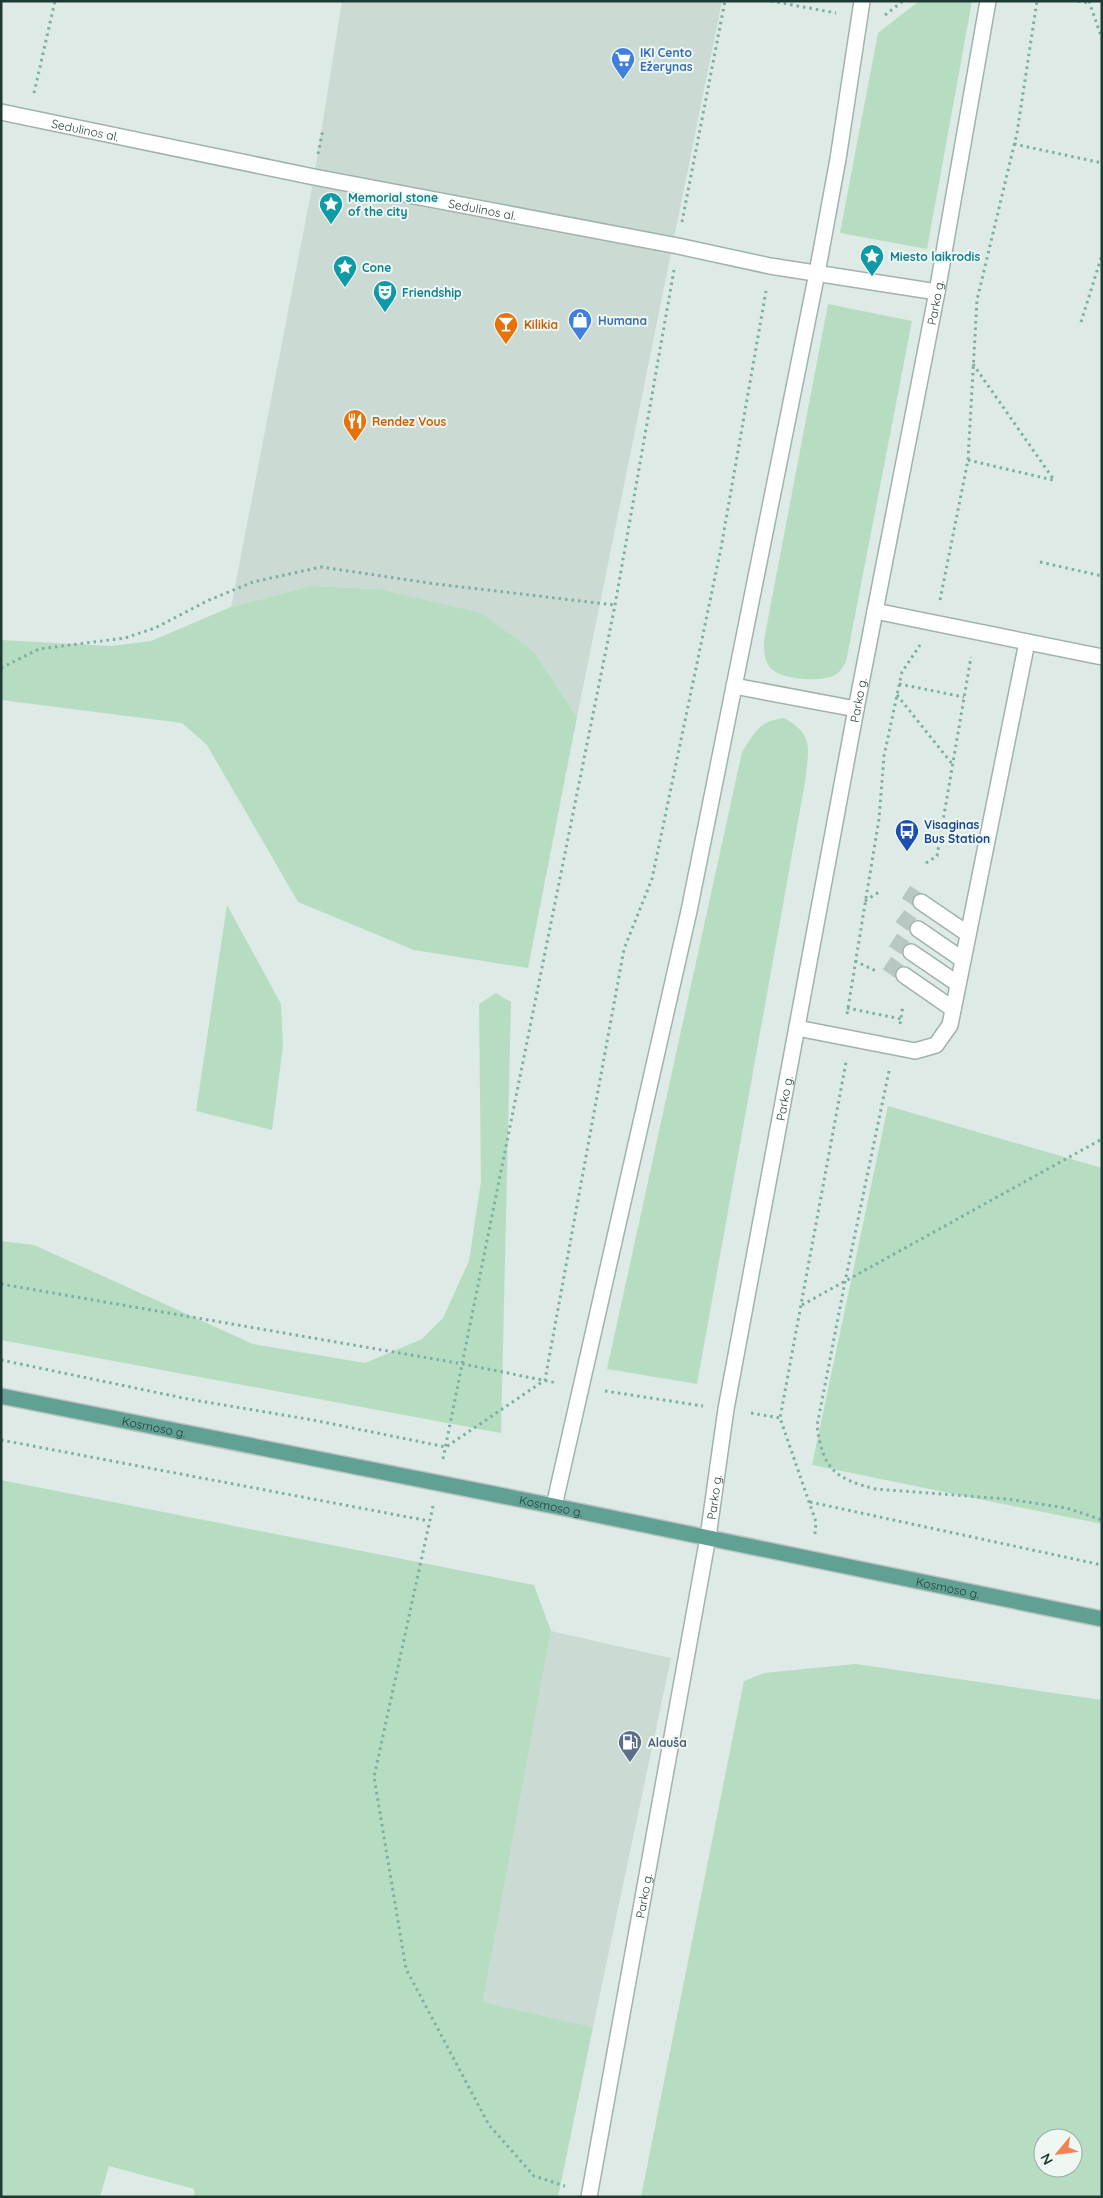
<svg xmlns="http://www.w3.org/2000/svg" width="1103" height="2198" font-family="Quicksand,sans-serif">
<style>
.built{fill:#ccdad4}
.green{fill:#b6ddc2;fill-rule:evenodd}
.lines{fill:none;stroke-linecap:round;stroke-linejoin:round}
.minor-tunnel{stroke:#b8c7c2;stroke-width:15;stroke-dasharray:15 8;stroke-linecap:butt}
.minor-casing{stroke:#a1b2ac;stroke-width:18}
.major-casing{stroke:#bcc4c2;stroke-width:18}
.path{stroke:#7dafa2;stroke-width:3;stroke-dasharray:2.5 4;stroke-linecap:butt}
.minor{stroke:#fff;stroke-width:15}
.major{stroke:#61a194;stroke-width:15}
.labels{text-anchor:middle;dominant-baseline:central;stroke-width:4;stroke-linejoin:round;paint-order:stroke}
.shop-label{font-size:12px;font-weight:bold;fill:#366cbe;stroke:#eff7f3;text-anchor:start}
.street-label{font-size:12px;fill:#1f3a34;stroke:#eff7f3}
.culture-label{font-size:12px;font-weight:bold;fill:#0d838f;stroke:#eff7f3;text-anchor:start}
.food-label{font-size:12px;font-weight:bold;fill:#c56008;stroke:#eff7f3;text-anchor:start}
.transit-label{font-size:12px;font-weight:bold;fill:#164399;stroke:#eff7f3;text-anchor:start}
.service-label{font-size:12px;font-weight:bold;fill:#4e5e75;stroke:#eff7f3;text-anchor:start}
</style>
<rect width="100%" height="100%" fill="#deeae5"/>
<g class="built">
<polygon points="342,1 722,1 577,717 534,652 378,589 310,586 231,607 314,177"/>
<polygon points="551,1631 671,1658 593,2027 483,2002"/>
</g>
<g class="green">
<polygon points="919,1 972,1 927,249 840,233 878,33"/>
<path d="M828,304l84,17 -66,341c-4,6 -6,11 -13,14 -14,6 -55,4 -64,-10 -5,-8 -5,-16 -5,-26z"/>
<polygon points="310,586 378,589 481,613 534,652 577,717 528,968 414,950 298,902 207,745 182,723 1,700 1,640 111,646 151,641 231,607"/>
<path d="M784,718c32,18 24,33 21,64l-108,602 -90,-15 135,-617c13,-20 17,-31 42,-34z"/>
<polygon points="227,905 281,1004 283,1046 272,1130 196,1111"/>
<polygon points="496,993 511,1002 501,1433 1,1340 1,1241 34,1245 253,1344 365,1363 422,1339 443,1318 469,1261 481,1181 479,1004"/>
<polygon points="888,1106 1102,1168 1102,1524 812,1465"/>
<polygon points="1,1480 534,1585 551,1631 483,2002 593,2027 558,2197 195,2197 194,2189 109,2166 100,2197 1,2197"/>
<path d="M856,1664l246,36v497h-461l103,-516 20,-8zM1043,2138h30v30h-30z"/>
</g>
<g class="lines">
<g class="minor-tunnel">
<polyline points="906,892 921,902"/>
<polyline points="900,916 918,929"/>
<polyline points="893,940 911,952"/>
<polyline points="887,963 904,975"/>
</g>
<g class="minor-casing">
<g id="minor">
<path id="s1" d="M1,112l313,65 364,69 92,20 167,26"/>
<polyline points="875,611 1102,657"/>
<polyline points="734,686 856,709"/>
<polyline points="921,902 968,934"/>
<polyline points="918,929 963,960"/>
<polyline points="911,952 958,984"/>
<polyline points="904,975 953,1009"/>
<polyline points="797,1028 915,1051 936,1045 950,1025 1027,642"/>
<polyline points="554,1506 689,911 817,273 838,159 862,1"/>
<path id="s2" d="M589,2197l119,-660 18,-128 130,-700 81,-417 51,-291"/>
</g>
</g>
<g class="major-casing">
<g id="major">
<path id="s3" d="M1,1396l553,110 548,113"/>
</g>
</g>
<g class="path">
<polyline points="771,1 836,13"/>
<polyline points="1078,1 1088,3"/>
<polyline points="1089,1 1102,39"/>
<polyline points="885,15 903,1"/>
<polyline points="34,93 55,1"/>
<polyline points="1014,144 1102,163"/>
<polyline points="318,154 323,129"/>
<polyline points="682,222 725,1"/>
<polyline points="1081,322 1102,255"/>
<polyline points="973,364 1054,480"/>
<polyline points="968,460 1053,480"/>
<polyline points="1040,562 1102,576"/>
<polyline points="940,600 968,460 977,300 1017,133 1037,1"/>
<polyline points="1,668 39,649 125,638 155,628 209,600 253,582 321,567 436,584 615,605"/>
<polyline points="899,684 964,697"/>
<polyline points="897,695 953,765"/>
<polyline points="926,863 937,856 971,657"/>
<polyline points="865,901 879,892"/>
<polyline points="855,961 876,971"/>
<polyline points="847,1008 901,1019"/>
<polyline points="847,1014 879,819 884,756 902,672 920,645"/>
<polyline points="900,1024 903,1005"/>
<path d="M889,1071l-44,211 -28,144c6,43 17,52 58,63l132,10 60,9 35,12"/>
<polyline points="1,1284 463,1364 557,1383"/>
<polyline points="802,1305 1102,1139"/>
<polyline points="1,1360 188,1399 313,1420 446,1447 545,1380 624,949 652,879 721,548 766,291"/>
<polyline points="605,1391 703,1406"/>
<polyline points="751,1413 780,1418"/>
<polyline points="1,1440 429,1521"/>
<polyline points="443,1459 615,605 674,270"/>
<polyline points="810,1502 1102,1565"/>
<polyline points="433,1506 374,1777 406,1969 489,2125 534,2176 565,2186"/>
<polyline points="815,1534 816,1522 780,1418 846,1062"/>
</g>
<use href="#minor" class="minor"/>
<use href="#major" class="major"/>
</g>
<defs>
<g id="supermarket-pin" transform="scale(1.25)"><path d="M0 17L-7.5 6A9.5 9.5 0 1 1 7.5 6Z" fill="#3f7fe0" stroke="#eff7f3"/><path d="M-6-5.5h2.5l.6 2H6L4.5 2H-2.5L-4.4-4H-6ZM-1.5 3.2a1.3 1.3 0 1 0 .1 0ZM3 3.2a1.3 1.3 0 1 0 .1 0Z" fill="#fff"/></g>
<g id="sight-pin" transform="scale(1.25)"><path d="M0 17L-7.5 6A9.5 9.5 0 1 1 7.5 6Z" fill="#0f9aa8" stroke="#eff7f3"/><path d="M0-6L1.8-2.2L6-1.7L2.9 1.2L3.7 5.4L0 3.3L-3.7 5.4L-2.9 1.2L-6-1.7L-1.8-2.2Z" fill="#fff"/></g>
<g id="theatre-pin" transform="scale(1.25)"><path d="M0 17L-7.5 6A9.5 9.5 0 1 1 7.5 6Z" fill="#0f9aa8" stroke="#eff7f3"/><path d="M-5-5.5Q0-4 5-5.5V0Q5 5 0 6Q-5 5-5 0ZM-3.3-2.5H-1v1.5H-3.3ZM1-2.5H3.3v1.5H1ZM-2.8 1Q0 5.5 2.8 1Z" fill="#fff"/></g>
<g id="shop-pin" transform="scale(1.25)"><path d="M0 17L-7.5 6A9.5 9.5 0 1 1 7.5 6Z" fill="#3f7fe0" stroke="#eff7f3"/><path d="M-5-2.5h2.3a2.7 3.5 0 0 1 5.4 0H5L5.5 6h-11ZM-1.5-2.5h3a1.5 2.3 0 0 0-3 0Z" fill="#fff"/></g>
<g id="bar-pin" transform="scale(1.25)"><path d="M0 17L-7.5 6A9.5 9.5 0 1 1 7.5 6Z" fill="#e8710a" stroke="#eff7f3"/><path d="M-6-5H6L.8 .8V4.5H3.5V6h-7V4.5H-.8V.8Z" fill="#fff"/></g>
<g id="restaurant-pin" transform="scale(1.25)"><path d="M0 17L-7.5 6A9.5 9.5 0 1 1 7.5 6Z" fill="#e8710a" stroke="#eff7f3"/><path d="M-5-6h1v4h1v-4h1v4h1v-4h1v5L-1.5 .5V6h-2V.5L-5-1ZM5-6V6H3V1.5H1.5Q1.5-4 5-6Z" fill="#fff"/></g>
<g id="bus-pin" transform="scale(1.25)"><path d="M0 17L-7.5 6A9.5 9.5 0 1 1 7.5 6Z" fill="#1a4fb4" stroke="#eff7f3"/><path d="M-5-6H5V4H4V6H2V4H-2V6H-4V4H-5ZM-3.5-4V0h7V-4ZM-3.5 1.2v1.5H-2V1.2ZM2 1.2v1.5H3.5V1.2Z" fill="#fff"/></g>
<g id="fuel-pin" transform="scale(1.25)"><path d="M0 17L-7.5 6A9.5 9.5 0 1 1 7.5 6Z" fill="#5c6f8a" stroke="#eff7f3"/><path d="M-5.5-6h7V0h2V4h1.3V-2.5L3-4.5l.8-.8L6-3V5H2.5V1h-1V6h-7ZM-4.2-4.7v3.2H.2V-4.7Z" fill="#fff"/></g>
</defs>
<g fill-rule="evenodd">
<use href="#supermarket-pin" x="623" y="59"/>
<use href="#sight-pin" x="331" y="204"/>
<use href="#sight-pin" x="872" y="256"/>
<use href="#sight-pin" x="345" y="267"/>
<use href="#theatre-pin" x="385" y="292"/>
<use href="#shop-pin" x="580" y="320"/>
<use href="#bar-pin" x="506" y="324"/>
<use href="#restaurant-pin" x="355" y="421"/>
<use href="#bus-pin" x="907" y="831"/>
<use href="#fuel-pin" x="630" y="1742"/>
</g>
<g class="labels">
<g class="shop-label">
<text x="640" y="52">IKI Cento<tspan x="640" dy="14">Ežerynas</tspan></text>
<text x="598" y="320">Humana</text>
</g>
<g class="street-label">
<text stroke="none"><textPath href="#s1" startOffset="86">Sedulinos al.</textPath></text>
<text stroke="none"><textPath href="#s1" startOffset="491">Sedulinos al.</textPath></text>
<text stroke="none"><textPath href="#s2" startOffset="1926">Parko g.</textPath></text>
<text stroke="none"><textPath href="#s2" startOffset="1521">Parko g.</textPath></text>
<text stroke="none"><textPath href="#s2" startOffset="1116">Parko g.</textPath></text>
<text stroke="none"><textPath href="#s3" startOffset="156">Kosmoso g.</textPath></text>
<text stroke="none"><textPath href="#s2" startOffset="711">Parko g.</textPath></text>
<text stroke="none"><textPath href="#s3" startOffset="561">Kosmoso g.</textPath></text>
<text stroke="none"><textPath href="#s3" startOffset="966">Kosmoso g.</textPath></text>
<text stroke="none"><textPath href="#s2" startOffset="306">Parko g.</textPath></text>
</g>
<g class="culture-label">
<text x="348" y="197">Memorial stone<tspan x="348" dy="14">of the city</tspan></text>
<text x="890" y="256">Miesto laikrodis</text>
<text x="362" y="267">Cone</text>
<text x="402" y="292">Friendship</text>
</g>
<g class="food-label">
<text x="524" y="324">Kilikia</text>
<text x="372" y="421">Rendez Vous</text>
</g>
<g class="transit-label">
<text x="924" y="824">Visaginas<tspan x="924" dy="14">Bus Station</tspan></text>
</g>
<g class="service-label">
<text x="648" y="1742">Alauša</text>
</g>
</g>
<rect width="1103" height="2198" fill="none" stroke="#1f3a34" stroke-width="5"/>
<g transform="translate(1058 2153) rotate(241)"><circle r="24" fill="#eff7f3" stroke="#9caba7"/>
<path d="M0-4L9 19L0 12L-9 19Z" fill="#f68150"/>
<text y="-8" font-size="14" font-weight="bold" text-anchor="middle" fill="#1f3a34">N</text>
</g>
</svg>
